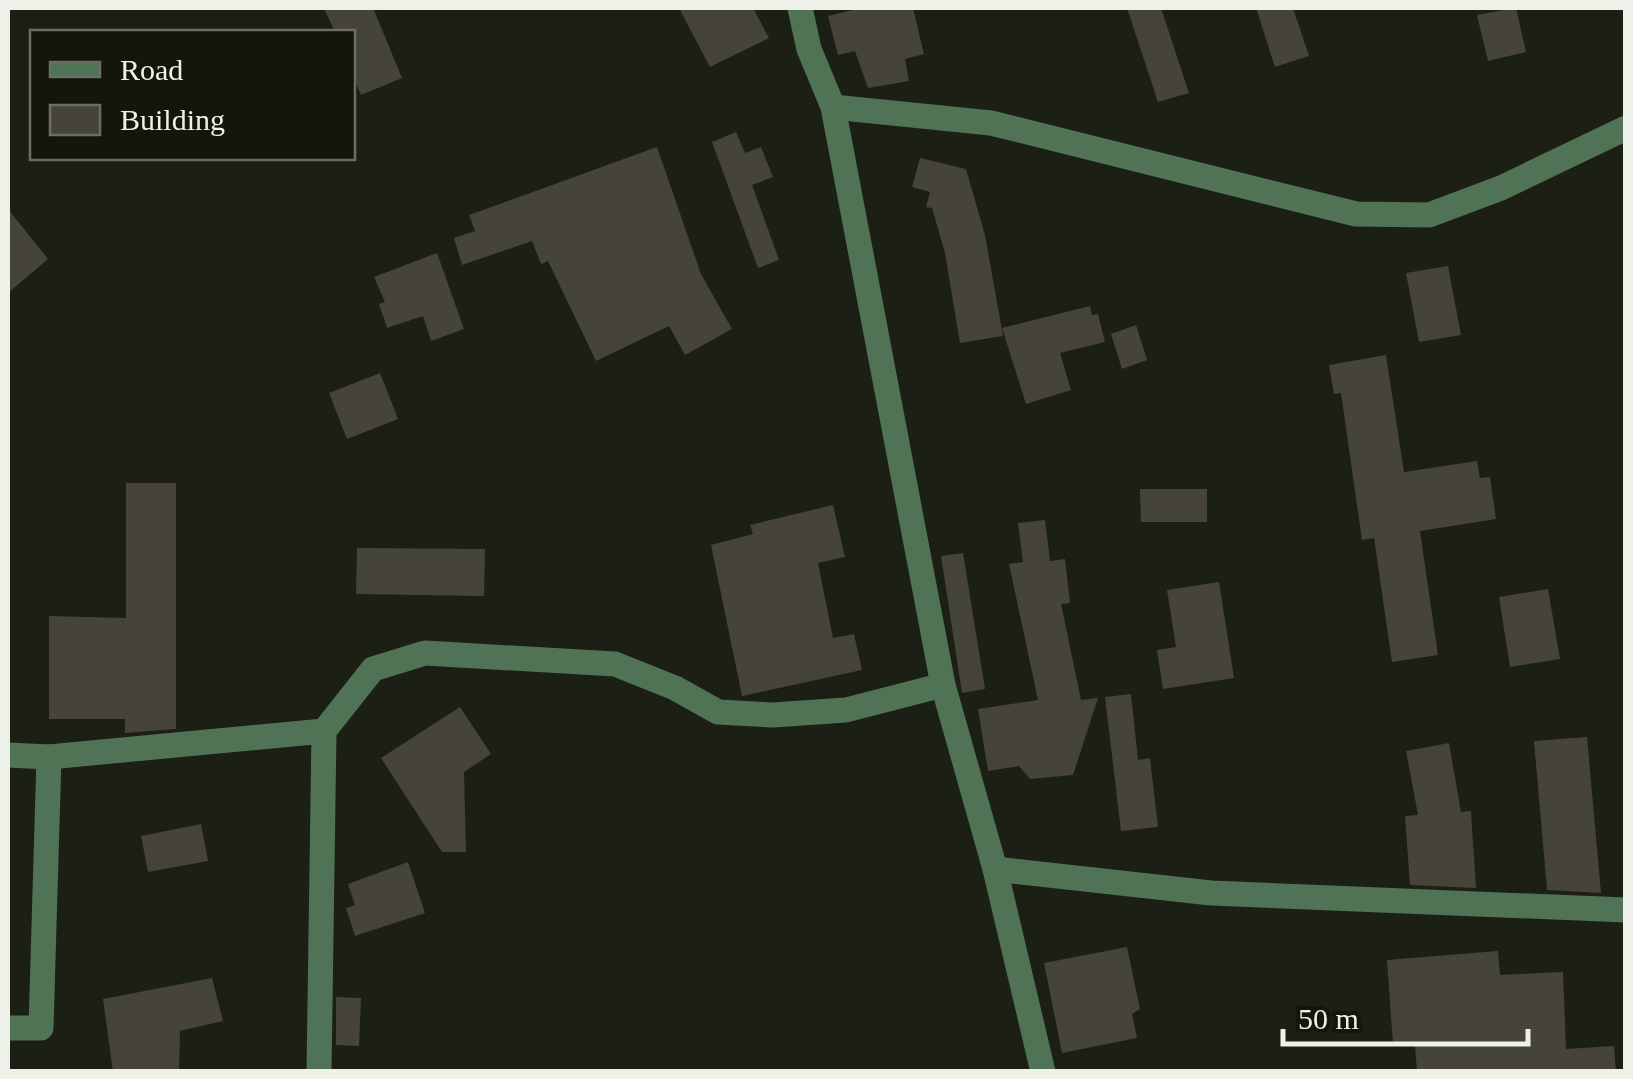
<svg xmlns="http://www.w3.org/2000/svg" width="1633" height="1079" font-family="Georgia,serif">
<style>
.building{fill:#464438}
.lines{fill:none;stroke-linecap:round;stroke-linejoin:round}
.minor{stroke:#517355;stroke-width:25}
</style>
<rect width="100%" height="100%" fill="#1b1f14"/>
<g class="building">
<polygon points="324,8 373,8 402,78 361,95 352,75 352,32 335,32"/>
<polygon points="679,8 753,8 769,38 710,67"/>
<polygon points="861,8 913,8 924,54 905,59 909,81 868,88 855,51 838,55 828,16"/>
<polygon points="1127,8 1161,8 1189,93 1158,102"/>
<polygon points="1256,8 1293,8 1309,56 1275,67"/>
<polygon points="1516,8 1526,52 1488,61 1477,15"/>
<polygon points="736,132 745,153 761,147 773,177 752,185 779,260 758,268 712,142"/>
<polygon points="657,147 701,274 732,329 685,355 669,326 596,361 548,261 541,264 532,241 462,265 454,238 475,231 469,215"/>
<polygon points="920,158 966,169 985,235 1003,336 960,343 945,253 932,208 926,207 930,192 912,187"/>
<polygon points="8,209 48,259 8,293"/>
<polygon points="437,253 464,329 431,341 423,316 387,328 379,304 385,302 374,277"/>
<polygon points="1448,266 1461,335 1419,342 1406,273"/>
<polygon points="1090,306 1092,315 1098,314 1105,342 1060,353 1071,390 1026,404 1002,328"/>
<polygon points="1136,325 1147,360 1122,369 1111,334"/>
<polygon points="1386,355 1404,472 1477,461 1480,478 1490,477 1496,519 1420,531 1438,655 1392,662 1374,538 1362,540 1341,393 1334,394 1329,365"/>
<polygon points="380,373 398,419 347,439 329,393"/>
<polygon points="126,483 176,483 176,729 125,733 125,719 49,719 49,616 126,618"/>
<polygon points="1140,489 1207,489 1207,522 1141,522"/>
<polygon points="833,505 845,557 818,563 833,638 854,634 862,670 742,696 711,545 753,534 750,525"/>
<polygon points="1045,520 1050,561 1065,559 1070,603 1061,604 1081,700 1098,698 1073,775 1030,779 1019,766 988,771 978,709 1038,700 1009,564 1023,562 1018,523"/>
<polygon points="357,548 485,549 484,596 356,594"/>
<polygon points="963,553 985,689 962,693 941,556"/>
<polygon points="1219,582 1234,678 1163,689 1157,650 1176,647 1167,590"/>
<polygon points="1548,589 1560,659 1510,667 1499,597"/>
<polygon points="1131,694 1138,760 1150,758 1158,827 1121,831 1105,697"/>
<polygon points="460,707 491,754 464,772 466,852 442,852 381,758"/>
<polygon points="1587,737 1601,893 1547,890 1534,741"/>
<polygon points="1449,743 1461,812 1471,811 1476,888 1410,885 1405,816 1418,815 1406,751"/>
<polygon points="201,824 208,861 148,872 141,836"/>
<polygon points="408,862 425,913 355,936 346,908 355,905 348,884"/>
<polygon points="1127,947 1140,1009 1132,1014 1137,1038 1062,1053 1044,963"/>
<polygon points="1498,951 1500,975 1563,972 1566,1049 1614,1046 1616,1072 1417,1072 1415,1044 1393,1045 1387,960"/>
<polygon points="212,978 223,1021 180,1031 179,1072 113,1072 103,999"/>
<polygon points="336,997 361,998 359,1046 336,1045"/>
</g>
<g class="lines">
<g class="minor">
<polyline points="800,8 809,49 833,107 943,685 995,869 1043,1072"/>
<polyline points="833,107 991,123 1356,214 1429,215 1501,188 1626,128"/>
<polyline points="8,755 49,757 41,1028 8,1028"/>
<polyline points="49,757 324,731 373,669 425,653 615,664 675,688 718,712 773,715 846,710 943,685"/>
<polyline points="995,869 1211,893 1626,910"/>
<polyline points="319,1072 324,731"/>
</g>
</g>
<rect width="1633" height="1079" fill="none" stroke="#eef1e9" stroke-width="20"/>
<rect x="30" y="30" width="325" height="130" fill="#12160b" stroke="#6a6e64" stroke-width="2.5"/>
<rect x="50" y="62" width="50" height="15" fill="#517355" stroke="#6a6e64" stroke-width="2.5"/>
<text x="120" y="80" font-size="30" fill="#eef1e9">Road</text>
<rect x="50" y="105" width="50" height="30" fill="#464438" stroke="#6a6e64" stroke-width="2.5"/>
<text x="120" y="130" font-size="30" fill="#eef1e9">Building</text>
<path d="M1283 1029v15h245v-15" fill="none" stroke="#eef1e9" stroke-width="5"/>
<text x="1298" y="1029" font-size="30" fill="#eef1e9" stroke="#12160b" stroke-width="8" paint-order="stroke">50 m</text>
</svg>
